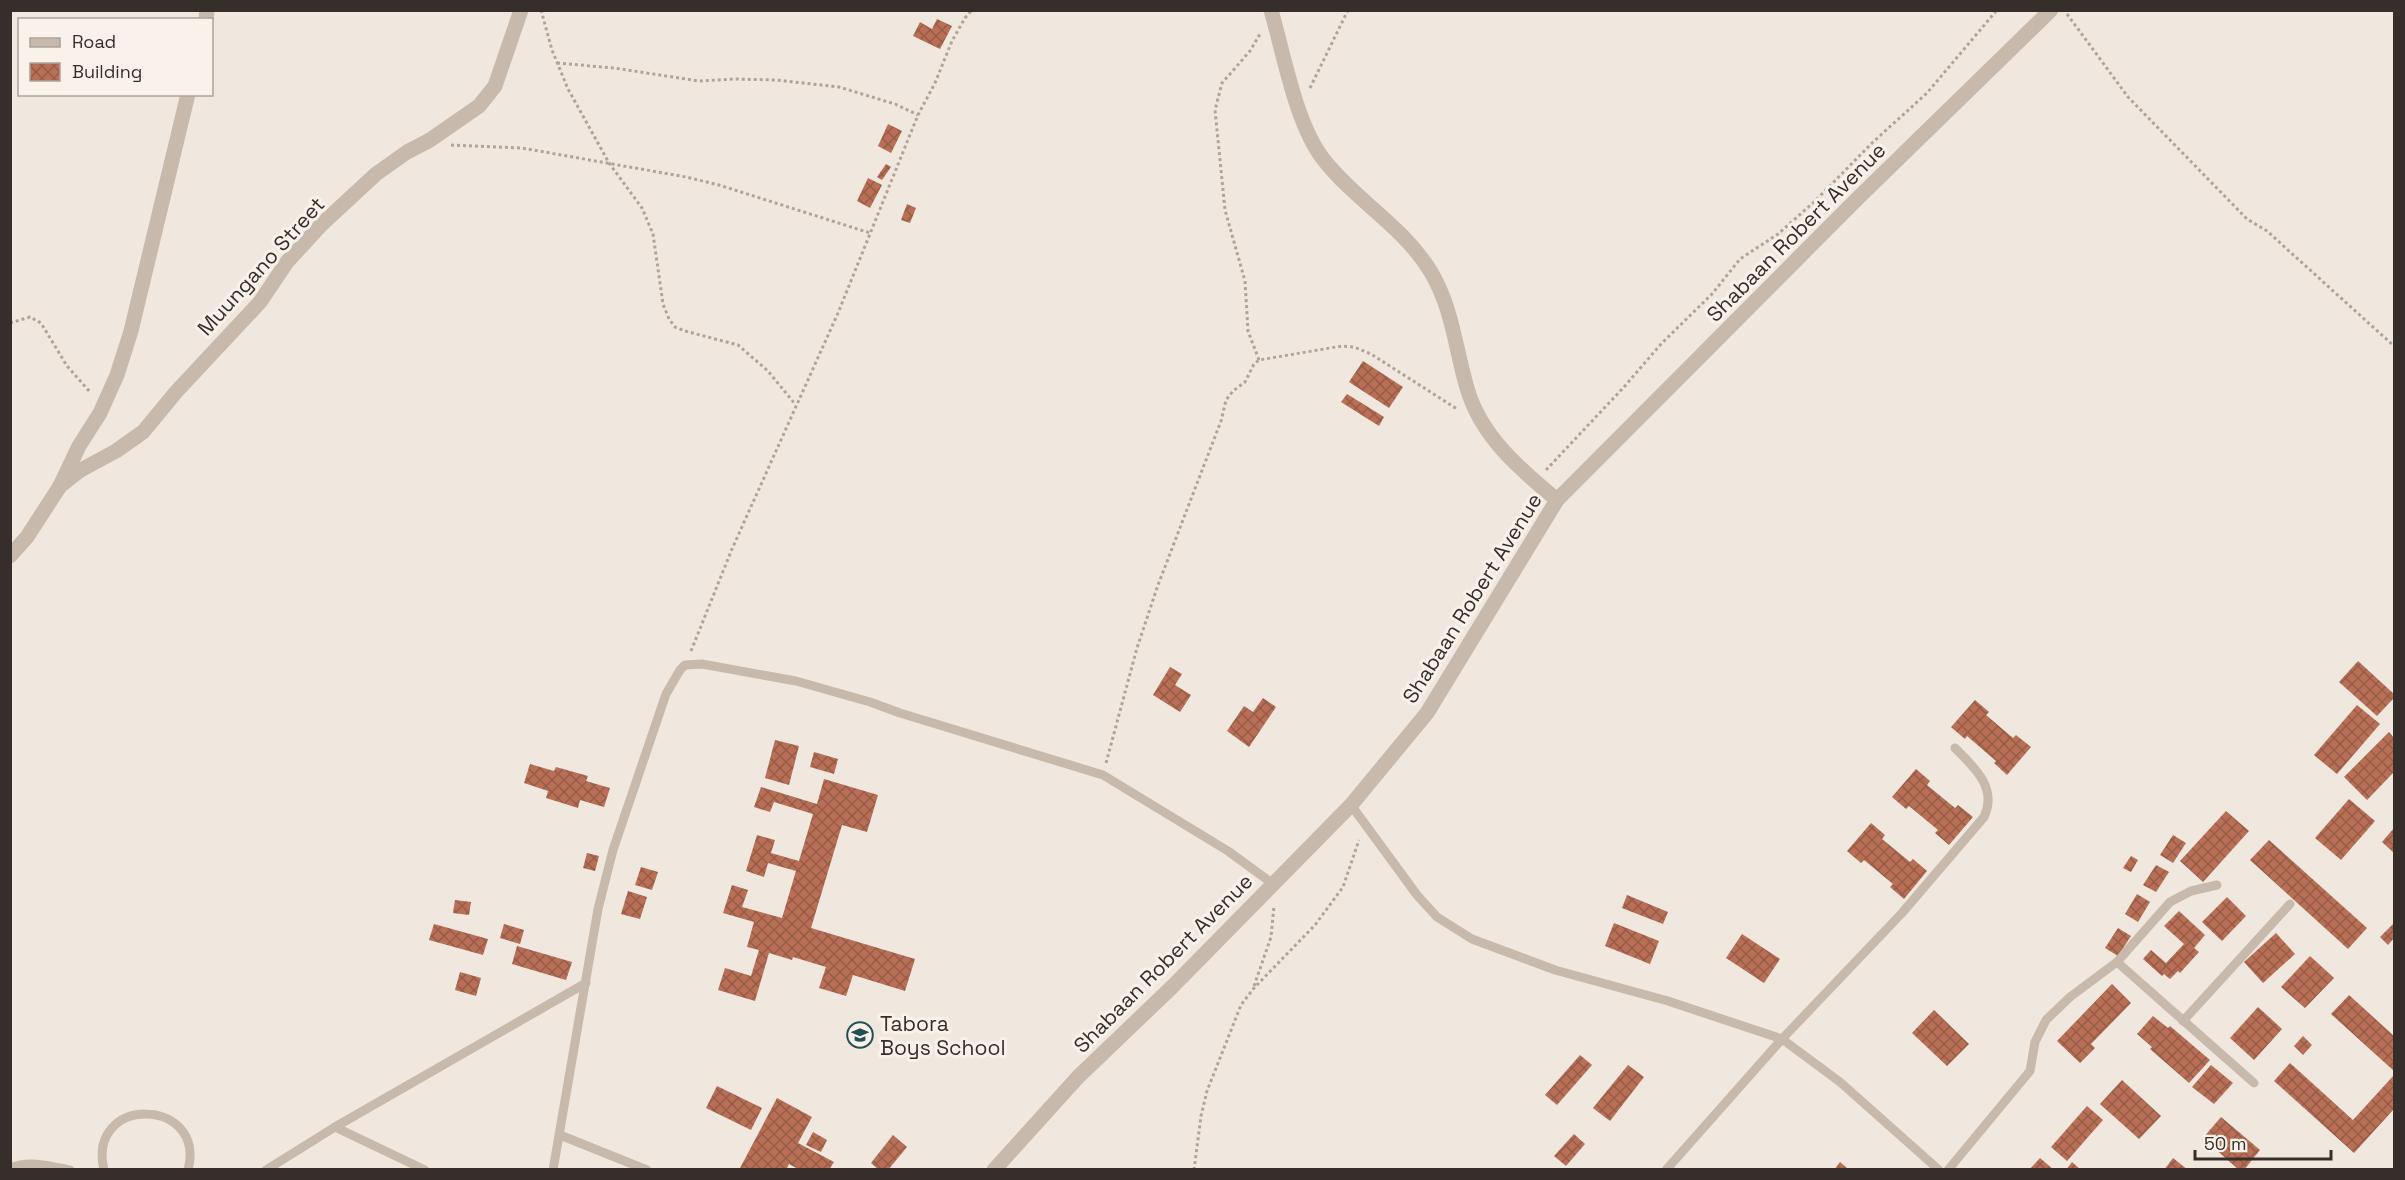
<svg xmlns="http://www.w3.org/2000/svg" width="2405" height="1180" font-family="'Space Grotesk',sans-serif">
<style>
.building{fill:url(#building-cross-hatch)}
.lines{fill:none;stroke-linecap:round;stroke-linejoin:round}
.path{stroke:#b3a397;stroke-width:3;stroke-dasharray:3 3;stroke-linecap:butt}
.service{stroke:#c7b9ac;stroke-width:9}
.minor{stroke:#c7b9ac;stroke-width:15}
.tertiary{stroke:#c7b9ac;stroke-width:15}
.labels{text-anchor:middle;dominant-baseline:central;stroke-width:6;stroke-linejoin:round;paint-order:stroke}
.street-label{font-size:21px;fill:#362e2a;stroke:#f8f2eb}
.poi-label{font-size:21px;fill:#362e2a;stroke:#f8f2eb;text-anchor:start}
</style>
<defs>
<pattern id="building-cross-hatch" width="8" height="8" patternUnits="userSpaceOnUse" patternTransform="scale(1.5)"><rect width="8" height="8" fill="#b86f55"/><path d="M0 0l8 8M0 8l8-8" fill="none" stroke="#965c47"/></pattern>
</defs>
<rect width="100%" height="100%" fill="#f0e8df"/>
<g class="building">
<polygon points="937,19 952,26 940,49 913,36 920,22 932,29"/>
<polygon points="888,124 902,131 891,153 878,146"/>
<polygon points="886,164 891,167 882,180 877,177"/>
<polygon points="868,178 882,185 870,208 857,201"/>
<polygon points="907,204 916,208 910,223 901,220"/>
<polygon points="1363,361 1403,387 1389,408 1349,382"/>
<polygon points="1347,394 1384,417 1379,426 1341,402"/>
<polygon points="2358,661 2394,694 2394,698 2377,716 2339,682"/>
<polygon points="1170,667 1182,674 1175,685 1191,695 1180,712 1153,695"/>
<polygon points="1263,698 1276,707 1249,747 1227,731 1244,706 1253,712"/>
<polygon points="1975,700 1989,712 1986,715 2013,738 2016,735 2031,747 2007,775 1994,763 1996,761 1967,736 1965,739 1951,727"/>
<polygon points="2357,705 2380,724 2337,774 2314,755"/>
<polygon points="2389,732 2394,738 2394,772 2367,800 2344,777"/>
<polygon points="775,740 799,746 789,785 765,778"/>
<polygon points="814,752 838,759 834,774 810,767"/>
<polygon points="530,764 554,771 556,767 588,776 586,781 610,788 604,807 580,800 578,808 546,798 548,791 524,783"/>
<polygon points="1916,769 1930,781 1927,785 1955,808 1958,805 1973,817 1949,845 1935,833 1938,830 1909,806 1906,809 1892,797"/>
<polygon points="824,779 878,795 867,832 842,825 811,928 915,959 905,991 853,975 846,996 819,988 826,967 793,957 792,960 769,953 755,1001 718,990 725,968 751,976 759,950 747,947 754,922 723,913 732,885 748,890 742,907 782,918 796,871 768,863 764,877 746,871 757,835 775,840 771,853 799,861 813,814 774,802 770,812 754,807 761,787 817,804"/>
<polygon points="2349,799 2375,821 2341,860 2315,838"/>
<polygon points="2226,811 2249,831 2203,882 2180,861"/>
<polygon points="1871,823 1885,835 1882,839 1910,862 1913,859 1927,871 1904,899 1890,887 1893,884 1864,860 1861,863 1847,851"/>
<polygon points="2394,828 2394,853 2382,842"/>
<polygon points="2173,835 2186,843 2173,863 2160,855"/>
<polygon points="2269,840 2367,928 2348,949 2250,860"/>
<polygon points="587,853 599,856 595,871 583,868"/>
<polygon points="2131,856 2138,860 2131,872 2123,868"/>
<polygon points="2156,865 2169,872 2156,892 2143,885"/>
<polygon points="641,867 658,872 652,890 635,885"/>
<polygon points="628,891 647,897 640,919 621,914"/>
<polygon points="2137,894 2150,902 2138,922 2125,914"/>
<polygon points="1627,895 1668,912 1663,924 1622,908"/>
<polygon points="2227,897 2246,916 2222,941 2202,922"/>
<polygon points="455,900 471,902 469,915 453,913"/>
<polygon points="2179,911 2205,935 2194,948 2199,952 2180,973 2178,971 2170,979 2164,974 2162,976 2143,959 2151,950 2166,963 2184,944 2164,926"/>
<polygon points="1614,923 1659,941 1650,964 1605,946"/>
<polygon points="434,924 488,939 483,955 429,940"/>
<polygon points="504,924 524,930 520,944 500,938"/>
<polygon points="2393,924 2394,938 2388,945 2380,937"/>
<polygon points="2118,928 2131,936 2118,956 2105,948"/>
<polygon points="2276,933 2295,954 2263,983 2244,962"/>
<polygon points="1742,934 1780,959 1764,983 1726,958"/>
<polygon points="517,946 572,962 566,980 512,964"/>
<polygon points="2310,956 2334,978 2305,1008 2281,987"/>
<polygon points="460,972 481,978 476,996 455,990"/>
<polygon points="2112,984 2131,1003 2091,1044 2095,1048 2080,1063 2057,1041"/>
<polygon points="2349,995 2394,1036 2394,1071 2331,1014"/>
<polygon points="2258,1007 2282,1029 2254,1060 2230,1038"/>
<polygon points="1934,1010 1969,1044 1947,1066 1912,1033"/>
<polygon points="2153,1016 2168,1028 2170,1026 2210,1060 2189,1083 2150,1049 2152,1047 2137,1034"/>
<polygon points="2303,1036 2312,1045 2303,1055 2294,1046"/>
<polygon points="1580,1055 1592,1065 1557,1105 1545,1095"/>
<polygon points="2290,1063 2353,1120 2394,1075 2394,1109 2354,1153 2274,1081"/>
<polygon points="1628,1065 1644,1077 1610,1121 1593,1108"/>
<polygon points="2211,1065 2233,1083 2214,1104 2192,1087"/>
<polygon points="2122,1080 2161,1116 2139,1139 2100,1104"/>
<polygon points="717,1086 762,1108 751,1130 706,1108"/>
<polygon points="777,1098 812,1117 798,1143 834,1162 829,1170 800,1170 789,1164 786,1170 739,1170"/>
<polygon points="2087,1106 2103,1120 2067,1161 2051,1147"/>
<polygon points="2221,1117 2260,1150 2244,1170 2239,1170 2203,1138"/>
<polygon points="813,1132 827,1140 821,1152 806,1145"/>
<polygon points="1574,1134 1585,1144 1566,1166 1554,1156"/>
<polygon points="893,1135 907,1147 888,1170 879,1170 871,1163"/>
<polygon points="2040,1158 2054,1170 2029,1170"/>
<polygon points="2173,1158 2188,1170 2164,1170"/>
<polygon points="1840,1162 1847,1168 1834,1170"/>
<polygon points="2072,1162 2081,1170 2066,1170"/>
</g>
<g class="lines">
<g class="path">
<polyline points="541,10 552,50 568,89 609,163 642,208 653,234 663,304 669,319 675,327 685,331 738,345 768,371 795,404"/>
<polyline points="2067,14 2128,97 2247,219 2267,231 2394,346"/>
<polyline points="557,63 614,68 699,81 735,79 776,80 839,87 895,104 918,115"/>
<polyline points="1310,88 1348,10"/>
<polyline points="451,145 522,148 686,177 719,185 870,233"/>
<polyline points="10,323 30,317 41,323 67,366 90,392"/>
<polyline points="1259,360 1248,331 1245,281 1225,210 1215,110 1222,83 1250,51 1260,34"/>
<polyline points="1546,470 1624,387 1661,344 1712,294 1740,259 1778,234 1814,202 1872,143 1927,93 1997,10"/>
<polyline points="691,651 732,549 838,313 918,115 935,83 952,41 965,18 972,10"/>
<polyline points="1106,763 1137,648 1158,585 1221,421 1226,400 1233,391 1245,382 1254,364 1259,360 1342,346 1354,347 1371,354 1457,409"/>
<polyline points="1254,986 1271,937 1274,906"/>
<polyline points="1194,1170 1201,1116 1207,1091 1241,1005 1254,988 1315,925 1332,902 1343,887 1359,840"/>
</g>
<g class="service">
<polyline points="1351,805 1417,895 1437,917 1472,939 1555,970 1668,1001 1782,1039 1840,1082 1939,1170"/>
<polyline points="2117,962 2254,1083"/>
<polyline points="2183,1021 2290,904"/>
<polyline points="335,1127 425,1170"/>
<polyline points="560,1135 647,1170"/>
<path d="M10,1168c20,-8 40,-2 60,2"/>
<path d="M104,1170c-18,-76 103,-73 84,0"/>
<polyline points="266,1170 335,1127 586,983"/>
<polyline points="553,1170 598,909 613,850 666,694 680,670 685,665 702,664 796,681 870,702 900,713 1103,775 1228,851 1272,883"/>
<path d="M1666,1170l116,-131 120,-126 82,-96c14,-29 -10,-50 -29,-69"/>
<polyline points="1948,1170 2030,1071 2035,1042 2046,1020 2070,997 2117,962 2170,902 2191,891 2217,885"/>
</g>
<g class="minor">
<path d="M1271,10c13,45 25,115 53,150 32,41 79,66 107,112 22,38 24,75 36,116 14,49 53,81 90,112"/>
<polyline points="206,20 207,10"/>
<polyline points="60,486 79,471 116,451 143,432 176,392 260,302 287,262 322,224 376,174 407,152 430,140 479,106 495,86 521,10"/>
<polyline points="10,556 27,537 60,486 79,446 100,413 117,375 131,331 188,94"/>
</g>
<polyline class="tertiary" points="994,1170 1078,1077 1172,987 1351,805 1427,713 1557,500 1857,199 2051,10"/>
</g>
<defs>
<g id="school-ring" transform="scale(1.35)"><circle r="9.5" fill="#f8f2eb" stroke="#244f53" stroke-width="1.5"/><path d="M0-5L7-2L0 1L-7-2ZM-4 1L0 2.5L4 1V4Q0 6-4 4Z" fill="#244f53"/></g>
</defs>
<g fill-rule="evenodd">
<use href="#school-ring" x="860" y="1035"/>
</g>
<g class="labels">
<g class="street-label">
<text transform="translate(1796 232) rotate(-45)">Shabaan Robert Avenue</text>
<text transform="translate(261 266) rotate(-48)">Muungano Street</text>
<text transform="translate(1472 598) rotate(-58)">Shabaan Robert Avenue</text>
<text transform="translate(1163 963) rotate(-45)">Shabaan Robert Avenue</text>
</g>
<g class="poi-label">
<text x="880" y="1023">Tabora<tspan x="880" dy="24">Boys School</tspan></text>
</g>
</g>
<rect width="2405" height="1180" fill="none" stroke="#362e2a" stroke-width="24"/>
<rect x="18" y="18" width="195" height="78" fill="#f8f2eb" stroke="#aaa49e" stroke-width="1.5"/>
<rect x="30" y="38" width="30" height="9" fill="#c7b9ac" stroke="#aaa49e" stroke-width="1.5"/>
<text x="72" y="48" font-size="18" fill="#362e2a">Road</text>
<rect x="30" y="63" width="30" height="18" fill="url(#building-cross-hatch)" stroke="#aaa49e" stroke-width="1.5"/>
<text x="72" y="78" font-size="18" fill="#362e2a">Building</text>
<path d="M2195 1150v9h136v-9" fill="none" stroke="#362e2a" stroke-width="3"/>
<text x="2204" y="1150" font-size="18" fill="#362e2a" stroke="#f8f2eb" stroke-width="4.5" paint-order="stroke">50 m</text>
</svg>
